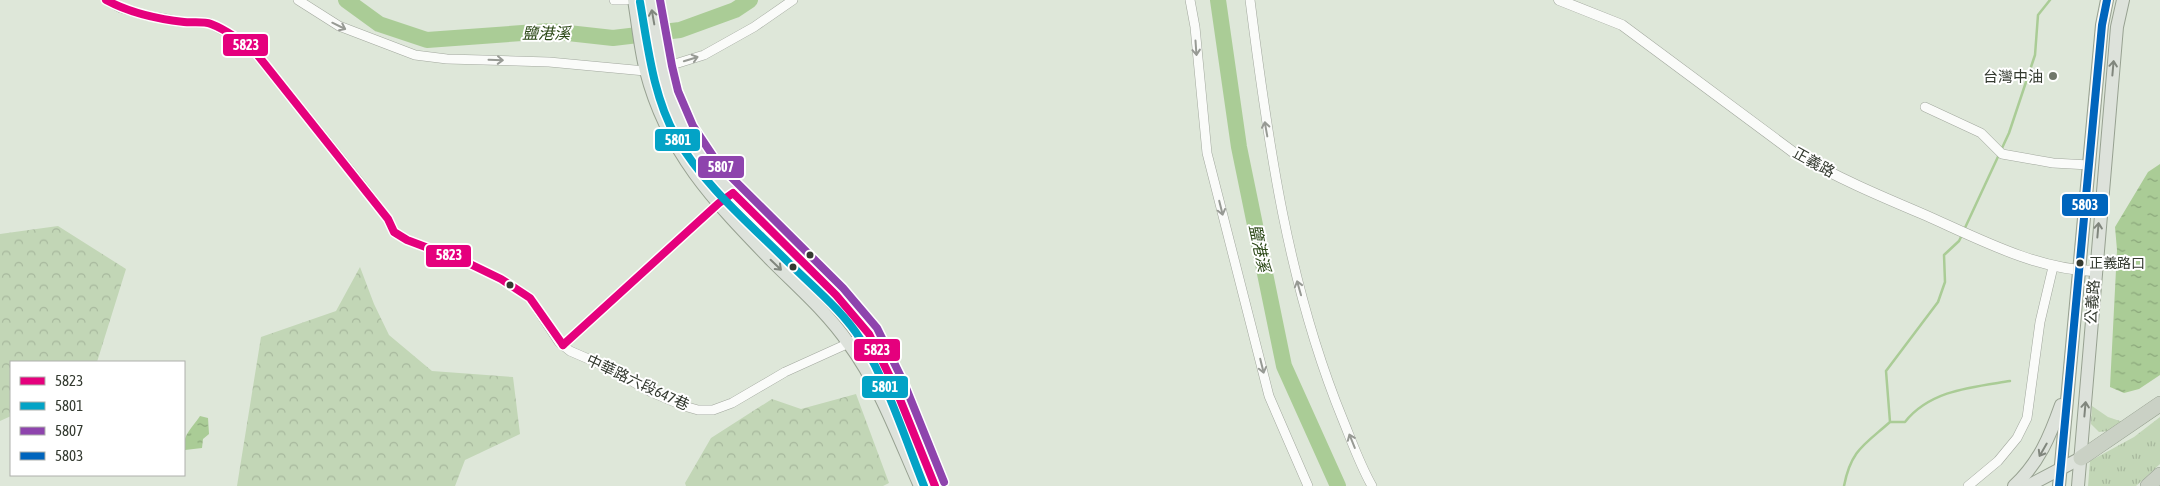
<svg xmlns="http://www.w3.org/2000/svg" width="2160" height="486" font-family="'Asap Condensed','Noto Sans TC',sans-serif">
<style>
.grass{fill:url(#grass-tufts)}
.forest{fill:url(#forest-crowns)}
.water{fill:url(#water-ripples)}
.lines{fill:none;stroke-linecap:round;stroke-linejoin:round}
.stream{stroke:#aacc96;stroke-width:2.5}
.river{stroke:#aacc96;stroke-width:16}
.minor-casing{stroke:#a2a89e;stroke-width:10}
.tertiary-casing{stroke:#a2a89e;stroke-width:11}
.primary-casing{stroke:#97a191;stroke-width:14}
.motorway-casing{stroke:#97a191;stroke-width:16}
.minor{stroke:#fafbf9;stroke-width:9}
.tertiary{stroke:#fafbf9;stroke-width:10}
.primary{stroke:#dde2db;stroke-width:12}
.motorway{stroke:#cad1c5;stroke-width:15}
.bus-1-casing{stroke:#fff;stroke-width:11}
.bus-2-casing{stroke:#fff;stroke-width:11}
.bus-3-casing{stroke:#fff;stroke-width:11}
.bus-4-casing{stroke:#fff;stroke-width:11}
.bus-1{stroke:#e5007d;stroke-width:8}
.bus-2{stroke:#03a3c6;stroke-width:8}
.bus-3{stroke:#8e44ad;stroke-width:8}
.bus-4{stroke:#0065bd;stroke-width:8}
.oneway{stroke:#80867d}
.oneway2{stroke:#979a94}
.poi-dot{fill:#70776b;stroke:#fff;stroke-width:2}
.bus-dot{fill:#343a30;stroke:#fff;stroke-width:2}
.labels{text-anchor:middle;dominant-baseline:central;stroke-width:4;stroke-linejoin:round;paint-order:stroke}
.bus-label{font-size:14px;fill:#343a30;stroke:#fff;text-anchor:start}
.poi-label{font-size:15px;fill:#343a30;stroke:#fff;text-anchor:end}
.street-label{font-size:15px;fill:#343a30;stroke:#fff}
.water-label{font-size:16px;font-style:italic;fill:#2a4715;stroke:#fff}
.line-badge{stroke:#fff;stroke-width:2}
.badge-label{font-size:14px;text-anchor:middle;font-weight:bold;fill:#fff}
</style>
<defs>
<pattern id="grass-tufts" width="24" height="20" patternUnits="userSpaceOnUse" patternTransform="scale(1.25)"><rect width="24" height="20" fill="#c2d6b6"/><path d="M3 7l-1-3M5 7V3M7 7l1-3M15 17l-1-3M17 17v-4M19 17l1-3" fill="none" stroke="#a7b89d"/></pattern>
<pattern id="forest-crowns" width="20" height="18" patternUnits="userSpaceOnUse" patternTransform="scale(1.25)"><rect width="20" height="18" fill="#c2d6b6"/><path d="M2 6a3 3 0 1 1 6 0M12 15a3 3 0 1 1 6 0" fill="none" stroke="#a7b89d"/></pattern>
<pattern id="water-ripples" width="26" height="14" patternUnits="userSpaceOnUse" patternTransform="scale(1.25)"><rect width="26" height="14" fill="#aacc96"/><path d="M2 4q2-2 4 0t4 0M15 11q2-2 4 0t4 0" fill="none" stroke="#8ba77b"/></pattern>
</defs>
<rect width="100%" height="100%" fill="#dee7d9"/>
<g class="grass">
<polygon points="2092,406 2108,417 2123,422 2109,431 2099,432 2091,424"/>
<polygon points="2160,417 2160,464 2136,486 2088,486 2090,461 2134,437"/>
</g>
<g class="forest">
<polygon points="58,226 126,269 97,362 11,362 11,416 0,421 0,234"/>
<polygon points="360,267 374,304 389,335 432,371 513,377 520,434 465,460 455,486 237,486 261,337 336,311"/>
<polygon points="856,394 889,483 883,486 686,486 685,483 711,438 772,399 801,409"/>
</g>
<g class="water">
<polygon points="2160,164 2160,375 2139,389 2124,393 2110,387 2117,250 2115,227 2148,172"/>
<path d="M200,416l8,2 1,16 -6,5 -1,9 -17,2c-4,-14 8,-23 15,-34z"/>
</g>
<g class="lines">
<g class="stream">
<polyline points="1964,230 2009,133 2035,55 2038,15 2050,0"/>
<path d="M1891,422h14c25,-32 68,-35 105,-41"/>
<path d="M1844,486c7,-36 20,-41 46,-64l-4,-51 52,-69 7,-20 -1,-27 15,-14 3,-6"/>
</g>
<g class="river">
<polyline points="346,0 379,24 427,40 550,31 613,38 680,30 735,10 750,0"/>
<polyline points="1218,0 1239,147 1284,366 1338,486"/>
</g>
<g class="minor-casing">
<g id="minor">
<polyline points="106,0 121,8 145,15 183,22 209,23 232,35 256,53 361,184 388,219 394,232 407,240 468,263 501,279 530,298 559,342 570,351 607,367 651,392 684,406 698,410 713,410 732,403 785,372 869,334"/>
<polyline points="298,0 339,26 415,55 447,59 549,62 645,71 662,68 704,55 754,27 793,0"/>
<polyline points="614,0 626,0"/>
<polyline points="1190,0 1195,27 1207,153 1269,396 1308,486"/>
<path d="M1250,0c18,143 38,286 93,420 9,22 17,45 29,66"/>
<polyline points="1925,107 1981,133 2002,154 2053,163 2089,165"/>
<polyline points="1968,486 1998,461 2017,438 2027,418 2040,322 2053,267"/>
</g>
</g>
<g class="tertiary-casing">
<path id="tertiary" d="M1559,0l63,25 171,127c42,25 87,44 132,63 52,23 112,55 169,56"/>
</g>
<g class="primary-casing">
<g id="primary">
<path d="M634,0c4,23 6,48 12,71 21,82 69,131 126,190 27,27 55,51 77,83 31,42 50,95 71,142"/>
<polyline points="650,0 662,68 669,94 684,131 711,171 836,295 869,334 895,387 935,486"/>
<path d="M2014,486c25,-23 36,-50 47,-81"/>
<polyline points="2028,486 2081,458"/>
<polyline points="2059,486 2102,25 2107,0"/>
<polyline points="2078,486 2117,27 2123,0"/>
</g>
</g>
<g class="motorway-casing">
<g id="motorway">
<polyline points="2081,458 2160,404"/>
<polyline points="2148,486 2160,475"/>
</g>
</g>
<use href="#minor" class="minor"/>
<use href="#tertiary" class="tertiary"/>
<use href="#primary" class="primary"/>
<use href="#motorway" class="motorway"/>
<g class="bus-1-casing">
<g id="bus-1">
<path d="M106,0c24,13 51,19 78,22 8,1 19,-1 27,2 16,6 31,18 45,29l132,166 6,13 13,8 61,23 33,16 29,19 33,47"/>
<polyline points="563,345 719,203 733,193 836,295 869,334 895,387 935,486"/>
</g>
</g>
<g class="bus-2-casing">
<path id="bus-2" d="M640,2c8,45 13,94 36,135 28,49 73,86 113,126 24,24 54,48 72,77 27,45 44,98 63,146"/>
</g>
<g class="bus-3-casing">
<polyline id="bus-3" points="660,0 672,66 678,91 693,126 719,165 843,288 877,328 904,383 944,482"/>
</g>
<g class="bus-4-casing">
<polyline id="bus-4" points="2059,486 2102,25 2107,0"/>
</g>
<use href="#bus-1" class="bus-1"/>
<use href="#bus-2" class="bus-2"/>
<use href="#bus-3" class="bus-3"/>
<use href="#bus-4" class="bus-4"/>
</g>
<defs><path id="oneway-shaft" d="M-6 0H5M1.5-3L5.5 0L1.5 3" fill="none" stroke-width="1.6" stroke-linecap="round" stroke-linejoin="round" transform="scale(1.25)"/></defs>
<g class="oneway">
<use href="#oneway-shaft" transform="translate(653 17) rotate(-100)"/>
<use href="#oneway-shaft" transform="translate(2113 68) rotate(-85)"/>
<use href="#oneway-shaft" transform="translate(2098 230) rotate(-85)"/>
<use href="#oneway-shaft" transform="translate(776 265) rotate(44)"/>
<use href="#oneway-shaft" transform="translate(2085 409) rotate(-85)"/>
<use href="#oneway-shaft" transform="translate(2043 450) rotate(120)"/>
</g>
<g class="oneway2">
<use href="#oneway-shaft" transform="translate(339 26) rotate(26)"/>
<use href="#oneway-shaft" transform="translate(1196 48) rotate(86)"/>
<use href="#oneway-shaft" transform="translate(691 59) rotate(-17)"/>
<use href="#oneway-shaft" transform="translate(496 60) rotate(2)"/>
<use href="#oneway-shaft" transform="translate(1266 129) rotate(-100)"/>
<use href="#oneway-shaft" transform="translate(1221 208) rotate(76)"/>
<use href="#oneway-shaft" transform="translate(1299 288) rotate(-106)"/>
<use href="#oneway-shaft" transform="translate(1262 366) rotate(76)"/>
<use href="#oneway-shaft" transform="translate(1352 441) rotate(-112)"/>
</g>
<circle class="poi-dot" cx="2053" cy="76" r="5"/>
<g class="bus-dot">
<circle cx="810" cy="255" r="4.5"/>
<circle cx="2080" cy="263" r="4.5"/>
<circle cx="793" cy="267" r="4.5"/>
<circle cx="510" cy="285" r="4.5"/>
</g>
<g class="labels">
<g class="bus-label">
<text x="2089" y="263">正義路口</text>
</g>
<g class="poi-label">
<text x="2043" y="76">台灣中油</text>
</g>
<g class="street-label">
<text transform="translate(1814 162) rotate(29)">正義路</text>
<text transform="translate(2092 302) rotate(-86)">公義路</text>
<text transform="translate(638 382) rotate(25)">中華路六段647巷</text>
</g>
<g class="water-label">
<text x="546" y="33">鹽港溪</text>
<text transform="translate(1260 248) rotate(78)">鹽港溪</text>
</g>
</g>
<g class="line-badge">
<rect x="222" y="33" width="47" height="24" rx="5" fill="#e5007d"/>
<rect x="654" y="128" width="47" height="24" rx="5" fill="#03a3c6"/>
<rect x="697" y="155" width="48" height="24" rx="5" fill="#8e44ad"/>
<rect x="2061" y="193" width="48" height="24" rx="5" fill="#0065bd"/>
<rect x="425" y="244" width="47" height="24" rx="5" fill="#e5007d"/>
<rect x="853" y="338" width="48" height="24" rx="5" fill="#e5007d"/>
<rect x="861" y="375" width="48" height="24" rx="5" fill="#03a3c6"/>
</g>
<g class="badge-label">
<text x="246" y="50">5823</text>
<text x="678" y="145">5801</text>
<text x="721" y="172">5807</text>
<text x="2085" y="210">5803</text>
<text x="449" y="260">5823</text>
<text x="877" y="355">5823</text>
<text x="885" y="392">5801</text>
</g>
<rect x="10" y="361" width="175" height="115" fill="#ffffff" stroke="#aeb0ac"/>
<rect x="20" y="377" width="25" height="8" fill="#e5007d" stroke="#aeb0ac"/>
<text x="55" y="386" font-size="15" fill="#343a30">5823</text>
<rect x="20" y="402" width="25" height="8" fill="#03a3c6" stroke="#aeb0ac"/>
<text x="55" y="411" font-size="15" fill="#343a30">5801</text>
<rect x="20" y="427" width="25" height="8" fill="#8e44ad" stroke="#aeb0ac"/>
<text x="55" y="436" font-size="15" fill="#343a30">5807</text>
<rect x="20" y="452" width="25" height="8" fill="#0065bd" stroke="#aeb0ac"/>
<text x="55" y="461" font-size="15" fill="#343a30">5803</text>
</svg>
